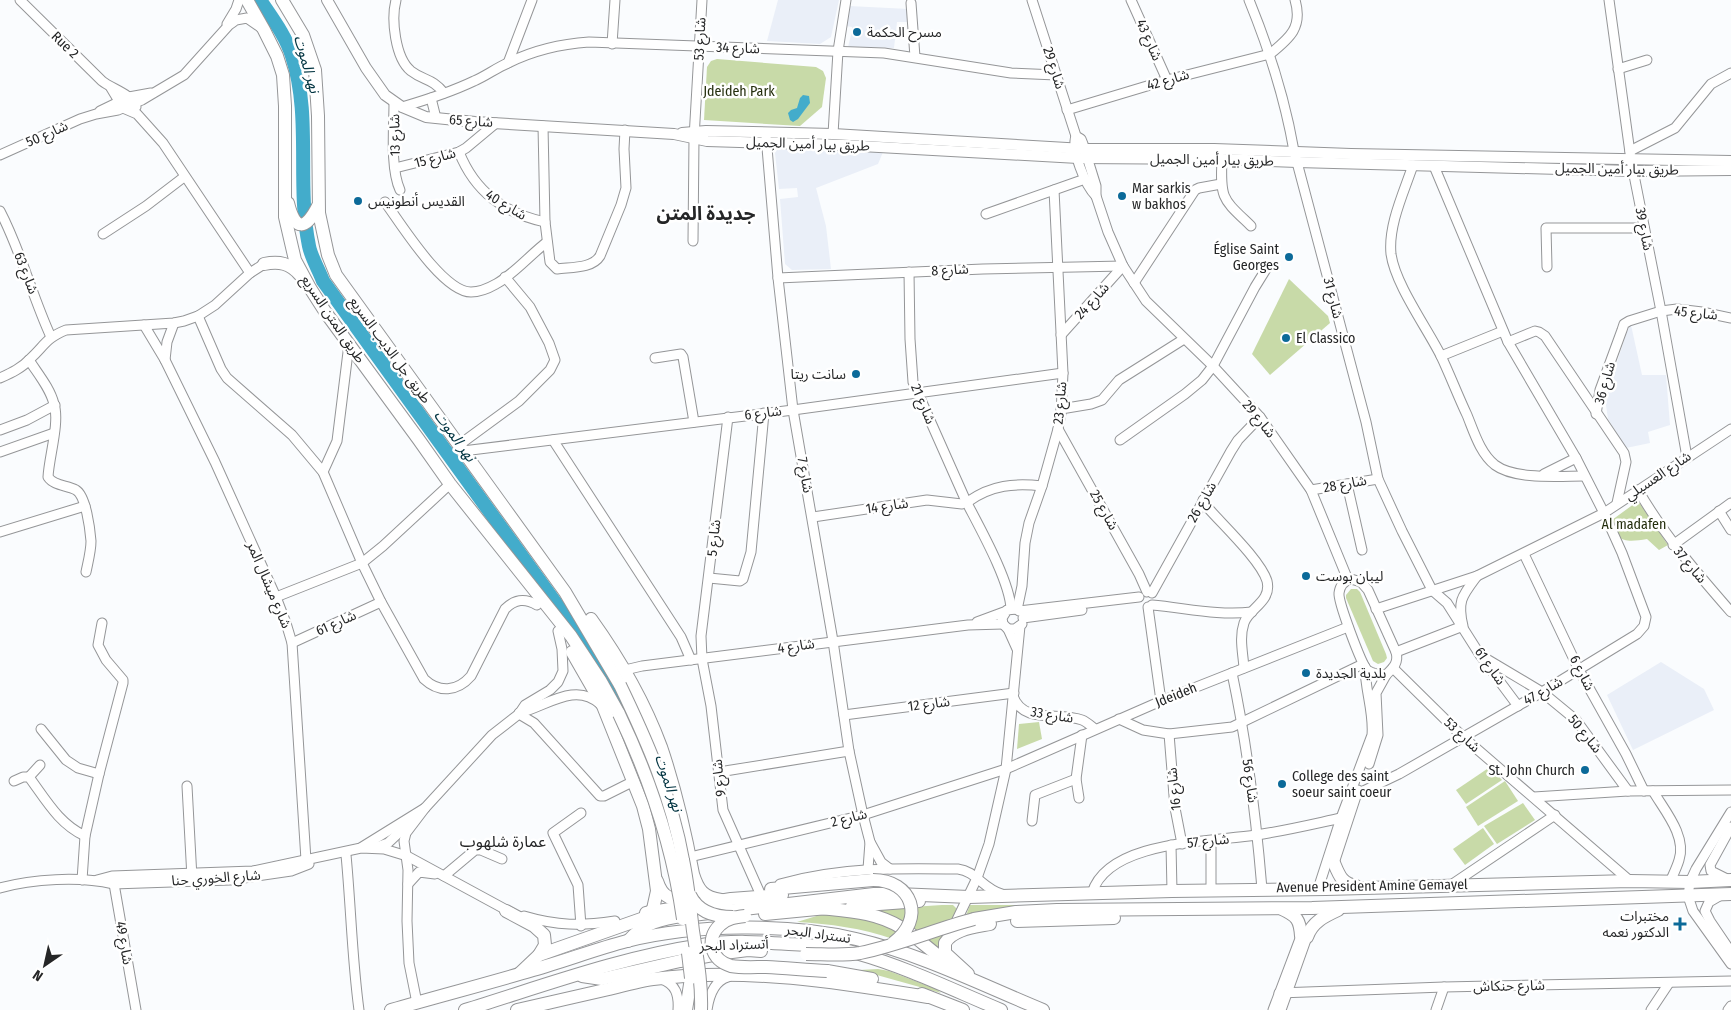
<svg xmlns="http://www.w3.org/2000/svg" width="1731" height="1010" font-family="'Fira Sans Condensed','Noto Sans Arabic',sans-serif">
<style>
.built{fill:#eaeff8}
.green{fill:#c8daa8}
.water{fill:#43accb}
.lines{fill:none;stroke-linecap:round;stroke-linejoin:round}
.river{stroke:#43accb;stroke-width:14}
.minor-casing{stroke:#959698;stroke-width:11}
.major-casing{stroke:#959698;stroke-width:12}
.highway-casing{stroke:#959698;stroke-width:14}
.minor{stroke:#fff;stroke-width:9}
.major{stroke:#fff;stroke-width:10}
.highway{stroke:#fff;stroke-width:12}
.highway-bridge-casing{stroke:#959698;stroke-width:14;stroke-linecap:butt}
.highway-bridge{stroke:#fff;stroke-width:12}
.poi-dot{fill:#0c6a99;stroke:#fff;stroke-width:2}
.labels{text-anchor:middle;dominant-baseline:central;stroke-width:5;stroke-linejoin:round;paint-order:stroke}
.poi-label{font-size:14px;fill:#252627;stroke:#fff;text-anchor:start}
.street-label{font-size:14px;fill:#252627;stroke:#fff}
.park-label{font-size:14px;fill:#242e0d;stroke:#fff}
.water-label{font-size:15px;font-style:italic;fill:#033542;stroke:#fff}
.quarter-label{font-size:16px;fill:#252627;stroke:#fff}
.district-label{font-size:19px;font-weight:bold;fill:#252627;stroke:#fff}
</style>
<rect width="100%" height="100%" fill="#fafcfe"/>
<g class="built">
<polygon points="778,0 839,0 831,37 820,44 767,41"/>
<polygon points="849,6 909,9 908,22 897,22 894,48 848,47 852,31 852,27 846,26"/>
<polygon points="779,147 883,152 878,164 816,188 826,226 831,269 792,270 785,264 780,199 798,197 797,188 779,189 775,153"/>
<polygon points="1631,325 1642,375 1666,375 1670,425 1648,432 1650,443 1626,448 1608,419 1605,398 1628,329"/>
<polygon points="1661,662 1704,689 1714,710 1633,750 1607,695"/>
</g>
<g class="green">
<polygon points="717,59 816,67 823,71 826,78 822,107 800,126 704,120 707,67 711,61"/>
<polygon points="1289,279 1328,316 1330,323 1270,375 1252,354"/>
<path d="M1638,501l30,44 -9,5 -12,-11c-18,3 -33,5 -35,-19z"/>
<polygon points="1351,589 1357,589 1360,592 1386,654 1387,658 1384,662 1378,664 1373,661 1346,598 1346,595"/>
<polygon points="1039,722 1042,739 1017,749 1019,724"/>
<polygon points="1490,767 1502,780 1466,804 1456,790"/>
<polygon points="1505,781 1518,801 1478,826 1466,807"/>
<polygon points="1523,803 1535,820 1497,844 1484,826"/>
<polygon points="1483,828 1494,844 1465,865 1453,849"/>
<polygon points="942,905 953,905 957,909 941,952 865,910"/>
<polygon points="970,905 1045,905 965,918"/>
<path d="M823,914h33l45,17 -8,8c-31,-11 -63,-15 -96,-17z"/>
<polygon points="878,969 889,971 936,989 941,993 859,970"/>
</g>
<polygon class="water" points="803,95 809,96 810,103 798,119 793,122 790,120 788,113 791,110 797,108 800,98"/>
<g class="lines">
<path class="river" d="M260,0c12,18 26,36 32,56 20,61 4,127 17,190 2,11 10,24 14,35l284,393 20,44"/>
<g class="minor-casing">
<g id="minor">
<path d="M20,0l82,81c10,8 30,13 34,26"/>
<path d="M396,0c-5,19 -1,58 15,71 13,10 21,7 33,22"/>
<polyline points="1032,0 1076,136 1081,139 1083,144 1096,186 1096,196 1108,232 1123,266 1146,301 1213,366 1260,417 1311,490 1348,580"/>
<polyline points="1131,0 1167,80"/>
<path d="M1249,0c20,49 36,99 45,151l72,271 12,57 24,52 30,59 15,13 33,52 38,51"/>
<polyline points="1609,0 1631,160 1661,311 1687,457"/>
<polyline points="911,3 915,57"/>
<polyline points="227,24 236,9 239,0"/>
<polyline points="612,44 615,0"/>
<polyline points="508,63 532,0"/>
<polyline points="1618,69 1647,60"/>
<polyline points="111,88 123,108 137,114 163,143 250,273"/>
<polyline points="431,98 436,118"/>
<path d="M394,103c0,24 -4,65 6,87"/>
<path d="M402,107c24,-7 49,-15 72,-26 12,-5 22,-13 34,-18 26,-13 52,-19 81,-21l295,11 127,20 45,2"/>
<path d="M1067,110l100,-30 103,-26c20,-16 33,-27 25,-54"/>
<polyline points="100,111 129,97 151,93"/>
<path d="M543,126l2,96 5,40 7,7c13,-2 35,0 43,-13l21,-51 5,-17 -2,-39 1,-19"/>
<polyline points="833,134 838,51 846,0"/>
<polyline points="766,136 778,278 793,410 833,641 849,751 863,815 870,842 881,862 890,869"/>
<path d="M1076,136c-5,14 9,49 20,60"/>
<polyline points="1630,151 1675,128 1711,84 1731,73"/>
<path d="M459,152c16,40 45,61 86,70"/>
<polyline points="0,155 80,119 96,114 118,110 142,100 184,75 229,25 236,20 247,18 260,27"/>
<path d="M1222,159c-2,41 1,40 29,67"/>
<path d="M1413,165c-9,27 -25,60 -22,89 4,30 36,74 50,102 9,19 17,40 26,59 7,17 13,38 28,50 20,15 65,11 89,11"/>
<polyline points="395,168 459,152 466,148 496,123"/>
<path d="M385,202c16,22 58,90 86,90 8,0 18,-4 25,-8 17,-9 35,-30 51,-42"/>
<path d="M0,211c21,40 32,85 51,126"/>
<polyline points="986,214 1085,179"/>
<polyline points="103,234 146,206 184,177"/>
<polyline points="693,241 694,138 702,0"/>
<polyline points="1547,267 1546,228 1644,228"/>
<polyline points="909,272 910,339 913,382 965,499"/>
<polyline points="778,278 983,269 1123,266"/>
<polyline points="1134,283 1195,190 1199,188 1221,184"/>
<path d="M198,316l23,53 6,9 65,57 31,37 39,91 19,39 43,77c15,14 33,13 47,-3l34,-67c10,-10 20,-11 32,-4"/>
<polyline points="144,325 165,360 215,462 276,597 286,623 292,643 306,860"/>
<polyline points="1061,335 1123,266"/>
<polyline points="1508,342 1535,331 1539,332 1545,336 1624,453 1626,462 1617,503"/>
<polyline points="1441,356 1503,331"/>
<polyline points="655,358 681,354 683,357 694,422"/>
<path d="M29,360c9,14 21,28 25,44 6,18 -5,53 -6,73 6,9 19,8 28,13 10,6 14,39 15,51 0,10 -3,21 -5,31"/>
<polyline points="165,360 167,342 174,323"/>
<path d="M0,378c11,-5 22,-10 30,-19 15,-14 16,-21 36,-29l108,-7 10,-2 14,-5 17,-11 35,-32 14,-9"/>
<polyline points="1061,409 1091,404 1102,400 1119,380 1184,339"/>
<polyline points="1596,414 1600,390 1622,330 1624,324 1629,321 1661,311 1677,309 1702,312 1731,318"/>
<polyline points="728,417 701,636 702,659 711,706 723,810 759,891"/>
<polyline points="1058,429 1139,574 1147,592"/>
<polyline points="0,430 27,420 55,405"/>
<polyline points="553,440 681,637 691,660"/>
<polyline points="1120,440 1185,394 1202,380 1213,366 1255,287 1268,266"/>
<polyline points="459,445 519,401 550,370 555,360 549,343 530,307 505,277"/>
<polyline points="463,451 793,410 1063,373"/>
<polyline points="0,452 54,433"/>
<polyline points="323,472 337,441 349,344"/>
<polyline points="1544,474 1576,458"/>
<polyline points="1347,484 1362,550"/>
<polyline points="1311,490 1378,479"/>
<path d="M1638,490c26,45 59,83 93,122"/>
<path d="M1203,500l6,9c15,17 52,52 58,72 5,21 -18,27 -23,42 -5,15 -1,30 0,45"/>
<path d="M969,501c23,-16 45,-18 73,-15"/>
<path d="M968,505c13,25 42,77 43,104"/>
<polyline points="1719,511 1731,530"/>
<polyline points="813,517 927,500 962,504"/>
<polyline points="0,532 85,506"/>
<polyline points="1673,545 1731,503"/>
<polyline points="1524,554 1579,670 1626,754 1644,791"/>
<polyline points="709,578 740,581 743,579 751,552 764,413"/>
<path d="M1351,579l10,3 7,8 28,62c3,11 -3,16 -10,23 -7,0 -13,-1 -19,-5 -6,-7 -29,-68 -28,-77 1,-8 5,-12 12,-14z"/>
<polyline points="1152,593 1231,451 1238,440 1260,417"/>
<polyline points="276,597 362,563 383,546 450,484"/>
<path d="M1152,605c34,3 66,11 100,7"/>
<polyline points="1148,607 1161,701"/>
<polyline points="1015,609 1018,605 1022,586 1025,543 1029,523 1042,486 1058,429 1061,413 1063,373 1054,190"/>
<polyline points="1016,609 1007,610 1002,618 1003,624 1008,629 1017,649"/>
<polyline points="1376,609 1477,576 1604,513 1731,429"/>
<polyline points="1019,611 1139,597"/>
<polyline points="1023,618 1082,610"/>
<polyline points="977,622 1004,612"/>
<polyline points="1008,629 1015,629 1022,624"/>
<polyline points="292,643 381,602"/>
<path d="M1396,652l67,-26c-6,-25 -1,-30 14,-50"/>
<polyline points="1485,658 1542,692 1576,720 1628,791"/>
<polyline points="1393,668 1463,737 1630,881"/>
<polyline points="625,670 642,666 968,625 1003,624"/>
<path d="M1232,673c15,71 24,143 30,216"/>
<path d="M1013,696c10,29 47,15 69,24 5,2 9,6 13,9"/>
<path d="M519,713c26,-6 56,-32 81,-9"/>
<polyline points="519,714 534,723 600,796 604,796 634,781"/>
<polyline points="844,715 1014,693"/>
<polyline points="1119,719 1143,730 1169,734 1232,727 1363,664"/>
<polyline points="41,729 66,760 78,768 99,774"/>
<polyline points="1169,734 1175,808 1182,844"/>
<polyline points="1369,764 1378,735 1376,693 1386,675"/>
<polyline points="719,772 849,751"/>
<polyline points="29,777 40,765"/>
<path d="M14,781l9,-4h6c17,23 30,47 56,59"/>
<polyline points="187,786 192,878"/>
<path d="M1653,791c11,19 34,45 26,69 -2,7 -6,15 -9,22"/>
<polyline points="1357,794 1399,774 1542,692 1637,634 1644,626 1646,617 1622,553 1604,513 1576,458 1508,342 1434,166"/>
<polyline points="1534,797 1628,791 1731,790"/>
<polyline points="1079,798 1076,779 1082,735"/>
<polyline points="1731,812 1696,869 1690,882 1688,896 1693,911 1731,964"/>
<polyline points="581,813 553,833 578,885 581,926"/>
<polyline points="1032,821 1035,795 1076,779"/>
<polyline points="1171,845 1172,891"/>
<polyline points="362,847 425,808"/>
<polyline points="377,847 388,843 407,825"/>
<path d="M346,855c5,52 6,104 13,155"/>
<polyline points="690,857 863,815 1006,769 1161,701 1348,627"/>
<polyline points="1334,863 1358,790"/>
<polyline points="868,869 870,842"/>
<polyline points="444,876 475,850 481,850 502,859"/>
<polyline points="113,878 136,1010"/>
<polyline points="1727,879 1711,871 1710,865 1731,827"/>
<polyline points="82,880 85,836 99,774 123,683 123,680 106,660 98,645 102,623"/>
<polyline points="97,880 112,876 253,871 361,848 384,849 407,856 512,913"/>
<polyline points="408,884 419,872 435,874"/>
<path d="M780,884c60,-17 117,-16 178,-15 18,2 25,20 44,25"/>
<polyline points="1451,885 1555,815"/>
<path d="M0,888c32,-9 80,-12 113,-4l118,-4 60,-9 18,-7"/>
<path d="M1318,889l23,-71 31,-83c2,-23 -7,-45 -7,-68"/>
<polyline points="1211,890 1211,841"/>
<path d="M1092,893c16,-53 119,-51 164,-58 28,-4 57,-11 85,-17"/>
<polyline points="1721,895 1709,902 1705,911 1710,921 1731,952"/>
<path d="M524,916c34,10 57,10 91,5"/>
<polyline points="954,926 977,878 989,844 1006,769 1020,626"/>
<path d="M661,979c15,5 18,16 17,31"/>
<polyline points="1279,993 1444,987 1731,981"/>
<polyline points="417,1003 409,963 407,921 408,870 404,841 406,833 425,808 492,735 519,714 525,705 550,690 558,682 563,671 562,649 558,631"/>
<path d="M707,1010c2,-14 7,-29 21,-33"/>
<polyline points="1273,1010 1301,936"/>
<polyline points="1281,1010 1307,937"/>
<polyline points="1436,1010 1444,987"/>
<polyline points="1651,1010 1669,983"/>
<polyline points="1728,1010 1731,1006"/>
</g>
</g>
<g class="major-casing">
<g id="major">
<polyline points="327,0 366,68 385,95 402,107 426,117 475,122 674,134 707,141 843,145 1078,158 1222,159 1297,162 1633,171 1731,170"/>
<polyline points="682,133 706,131 833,134 1084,149 1214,149 1351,154 1731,161"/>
</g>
</g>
<g class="highway-casing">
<g id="highway">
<polyline points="247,0 264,30 277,56 283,75 285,106 285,217 295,260 310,288 326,313 419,440 450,484 571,636 600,680 619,714"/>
<polyline points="282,0 303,35 315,70 318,116 319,213 328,255 336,275 565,592 620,685"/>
<path d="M288,203c7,29 18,27 30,3"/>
<path d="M264,264c15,-3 26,-1 36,11"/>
<path d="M591,619c28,39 53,82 70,128 14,41 24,84 32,127 5,16 10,23 28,26"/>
<path d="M1334,863c5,12 8,21 22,23"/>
<path d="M657,881c5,16 18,25 31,10"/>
<polyline points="771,889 873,880"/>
<polyline points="852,906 919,901"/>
<path d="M820,908c28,3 57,4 82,20 17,10 30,25 47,35"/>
<path d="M1282,909c15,7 18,11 19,27"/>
<polyline points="506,911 534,926 544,935 545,945 539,955"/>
<polyline points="646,913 731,899 782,895"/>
<polyline points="765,914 827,908"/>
<polyline points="974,919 1016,912 1057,910 1312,908 1731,894"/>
<polyline points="1017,921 1114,918"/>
<path d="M1307,937c5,-15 18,-21 31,-27"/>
<path d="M628,941c15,-16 25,-20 47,-24l199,-23h23l72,3 203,-6 154,-2 304,-8 60,1 41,-2"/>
<polyline points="827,971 872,979"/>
<polyline points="520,973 539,955 644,918 653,909 657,891 649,829 643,806 603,706 572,652"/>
<path d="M968,974l-23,-21v-10c8,-14 30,-16 45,-19"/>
<polyline points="582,976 602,979 680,961 724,953 748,950 761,951"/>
<polyline points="922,994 963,1010"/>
<path d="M391,1010c48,-14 95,-26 142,-40 32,-9 63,-21 94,-29 68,-17 162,-18 229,-2 65,15 126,46 187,71"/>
<path d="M465,1010c78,-24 156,-53 237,-65 28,-5 58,-3 87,-1 22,1 46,3 67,9 50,14 97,37 145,57"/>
<path d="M517,1010c31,-7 61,-14 92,-21 15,-4 30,-8 44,-10 93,-12 184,3 275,18"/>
<polyline points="686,1010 691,978"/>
</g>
</g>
<use href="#minor" class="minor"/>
<use href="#major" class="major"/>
<use href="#highway" class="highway"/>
<g class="highway-bridge-casing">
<g id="highway-bridge">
<path d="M620,685c27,56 52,113 63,175 5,23 7,47 10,71 4,26 9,52 8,79"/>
<path d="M619,714c31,65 54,134 64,205"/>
<path d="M873,880c39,0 53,39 20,63"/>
<path d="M690,895c8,17 25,22 43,22"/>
<path d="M745,916c-9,1 -18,2 -25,9 -15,14 -9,35 11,41 11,2 24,1 35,1 20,1 41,3 61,4"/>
<polyline points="688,953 691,978"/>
<path d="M806,954c17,0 37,2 54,-1 39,-8 76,-24 114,-34"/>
</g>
</g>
<use href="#highway-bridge" class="highway-bridge"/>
</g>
<g class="poi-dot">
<circle cx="857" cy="32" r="5"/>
<circle cx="1122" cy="196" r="5"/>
<circle cx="358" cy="201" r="5"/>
<circle cx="1289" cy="257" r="5"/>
<circle cx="1286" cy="338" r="5"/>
<circle cx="856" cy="374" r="5"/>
<circle cx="1306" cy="576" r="5"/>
<circle cx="1306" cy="673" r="5"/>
<circle cx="1585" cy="770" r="5"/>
<circle cx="1282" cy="784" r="5"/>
<path d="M1677.5 916.5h5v5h5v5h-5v5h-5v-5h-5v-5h5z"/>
</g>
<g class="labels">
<g class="poi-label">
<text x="867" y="32">مسرح الحكمة</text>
<text x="1132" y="188">Mar sarkis<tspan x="1132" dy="16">w bakhos</tspan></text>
<text x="368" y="201">القديس أنطونيس</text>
<text x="1279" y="249" text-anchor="end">Église Saint<tspan x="1279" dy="16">Georges</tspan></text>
<text x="1296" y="338">El Classico</text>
<text x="846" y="374" text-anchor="end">سانت ريتا</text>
<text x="1316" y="576">ليبان بوست</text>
<text x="1316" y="673">بلدية الجديدة</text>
<text x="1575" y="770" text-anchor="end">St. John Church</text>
<text x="1292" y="776">College des saint<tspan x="1292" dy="16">soeur saint coeur</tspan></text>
<text x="1669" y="916" text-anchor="end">مختبرات<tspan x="1669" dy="16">الدكتور نعمه</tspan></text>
</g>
<g class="street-label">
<text transform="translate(700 39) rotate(-87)">شارع 53</text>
<text transform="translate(1149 40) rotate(66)">شارع 43</text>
<text transform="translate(65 45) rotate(44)">Rue 2</text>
<text transform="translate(738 48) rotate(2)">شارع 34</text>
<text transform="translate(1054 68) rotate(72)">شارع 29</text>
<text transform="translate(1168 80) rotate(-16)">شارع 42</text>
<text transform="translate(471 121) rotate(4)">شارع 65</text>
<text transform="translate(47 134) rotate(-24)">شارع 50</text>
<text transform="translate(395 135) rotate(-91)">شارع 13</text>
<text transform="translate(808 144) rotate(2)">طريق بيار أمين الجميل</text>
<text transform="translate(435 158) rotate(-15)">شارع 15</text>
<text transform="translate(1212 160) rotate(1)">طريق بيار أمين الجميل</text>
<text transform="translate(1617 169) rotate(1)">طريق بيار أمين الجميل</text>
<text transform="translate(506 205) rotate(31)">شارع 40</text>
<text transform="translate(1644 229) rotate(79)">شارع 39</text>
<text transform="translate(950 270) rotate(-3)">شارع 8</text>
<text transform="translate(26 273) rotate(69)">شارع 63</text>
<text transform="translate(1333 298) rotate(76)">شارع 31</text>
<text transform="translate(1092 301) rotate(-48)">شارع 24</text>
<text transform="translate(1696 313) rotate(6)">شارع 45</text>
<text transform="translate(333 319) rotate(56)">طريق المتن السريع</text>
<text transform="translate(390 350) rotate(54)">طريق جل الديب السريع</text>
<text transform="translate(1605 383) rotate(-74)">شارع 36</text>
<text transform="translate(1060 403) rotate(-85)">شارع 23</text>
<text transform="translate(923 404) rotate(67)">شارع 21</text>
<text transform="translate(763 413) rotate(-7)">شارع 6</text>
<text transform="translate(1259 419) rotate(51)">شارع 29</text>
<text transform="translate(805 475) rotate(80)">شارع 7</text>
<text transform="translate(1658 476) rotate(-34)">شارع العسيلي</text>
<text transform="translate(1345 484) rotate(-10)">شارع 28</text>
<text transform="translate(1202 502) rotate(-60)">شارع 26</text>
<text transform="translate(887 506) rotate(-8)">شارع 14</text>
<text transform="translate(1104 510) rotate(61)">شارع 25</text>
<text transform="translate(714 538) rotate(-84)">شارع 5</text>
<text transform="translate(1690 565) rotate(50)">شارع 37</text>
<text transform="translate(269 585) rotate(67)">شارع ميشال المر</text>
<text transform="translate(336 623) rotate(-24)">شارع 61</text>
<text transform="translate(796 646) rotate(-8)">شارع 4</text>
<text transform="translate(1490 666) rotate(55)">شارع 61</text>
<text transform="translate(1582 673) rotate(63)">شارع 6</text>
<text transform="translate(1543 691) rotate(-30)">شارع 47</text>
<text transform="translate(1176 695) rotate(-22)">Jdeideh</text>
<text transform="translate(929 704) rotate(-7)">شارع 12</text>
<text transform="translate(1052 715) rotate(9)">شارع 33</text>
<text transform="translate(1585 734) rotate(51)">شارع 50</text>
<text transform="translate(1462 735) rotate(43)">شارع 53</text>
<text transform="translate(719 778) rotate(-96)">شارع 9</text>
<text transform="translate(1250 781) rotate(82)">شارع 56</text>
<text transform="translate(1174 789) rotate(-96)">شارع 16</text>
<text transform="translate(849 818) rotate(-14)">شارع 2</text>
<text transform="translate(1208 841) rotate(-6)">شارع 57</text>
<text transform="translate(216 878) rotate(-4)">شارع الخوري حنا</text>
<text transform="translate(1372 886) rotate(-1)">Avenue President Amine Gemayel</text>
<text transform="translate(818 934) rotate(8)">تستراد البحر</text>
<text transform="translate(124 943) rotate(80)">شارع 49</text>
<text transform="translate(734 945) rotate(-2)">أتستراد البحر</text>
<text transform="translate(1509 986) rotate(-1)">شارع حنكاش</text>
</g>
<g class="park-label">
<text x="739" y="91">Jdeideh Park</text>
<text x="1634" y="524">Al madafen</text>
</g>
<g class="water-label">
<text transform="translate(307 64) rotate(74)">نهر الموت</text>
<text transform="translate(455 436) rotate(54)">نهر الموت</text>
<text transform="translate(669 783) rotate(72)">نهر الموت</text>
</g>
<g class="quarter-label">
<text x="503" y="841">عمارة شلهوب</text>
</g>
<g class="district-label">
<text x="706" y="213">جديدة المتن</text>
</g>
</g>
<g transform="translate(45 965) rotate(214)" stroke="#ffffff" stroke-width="4" paint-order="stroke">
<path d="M0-4L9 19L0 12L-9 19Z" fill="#252627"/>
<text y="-8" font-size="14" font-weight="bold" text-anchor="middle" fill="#252627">N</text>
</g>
</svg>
